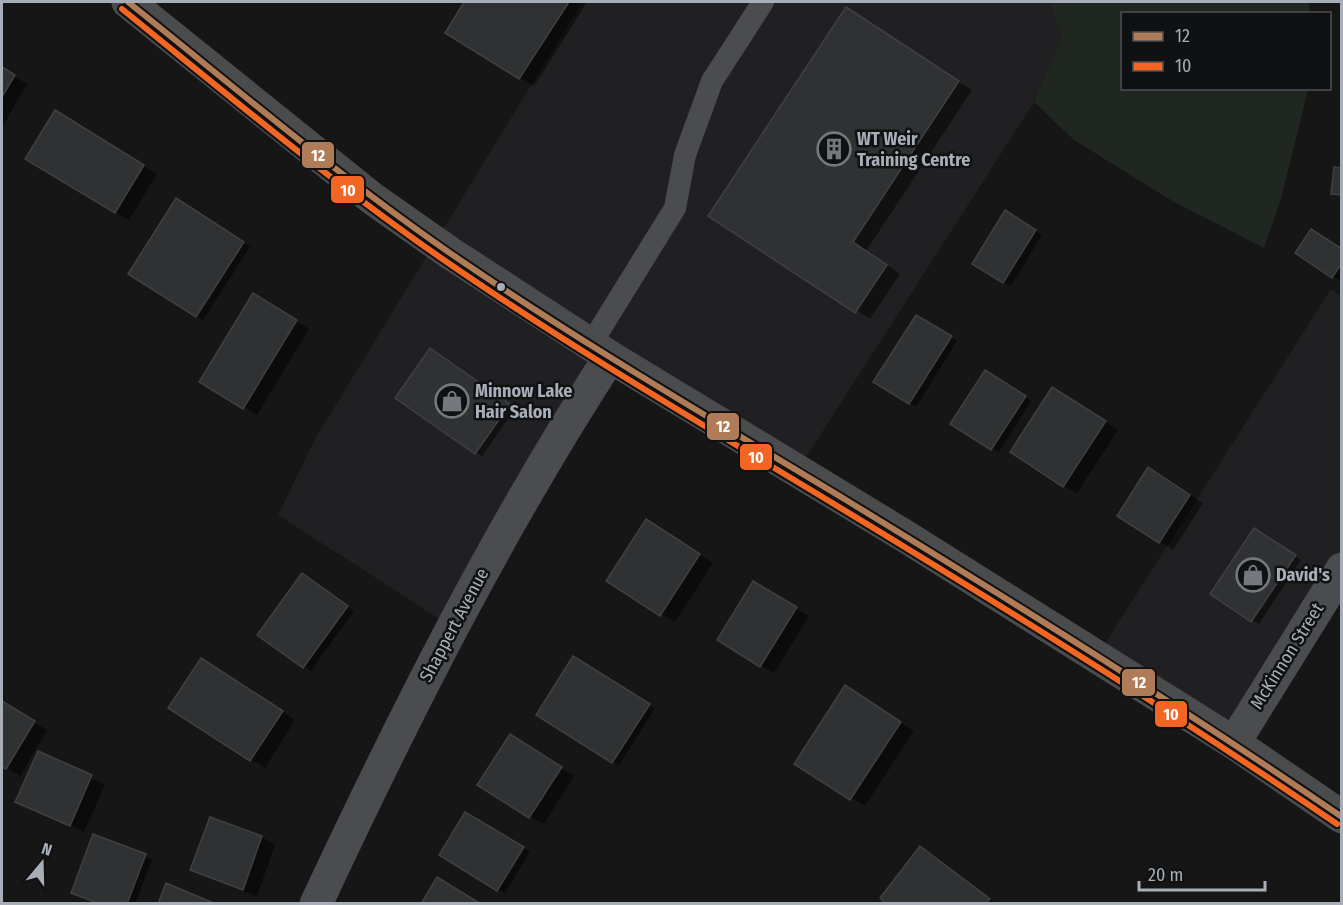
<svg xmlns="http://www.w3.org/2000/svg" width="1343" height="905" font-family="'Fira Sans Condensed',sans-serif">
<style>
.built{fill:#202022}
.green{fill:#202720}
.shadow{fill:#0007}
.building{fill:#303132;stroke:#3e4042;stroke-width:1.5}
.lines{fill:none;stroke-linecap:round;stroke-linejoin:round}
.lane{stroke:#4a4c4f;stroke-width:22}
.street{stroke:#4a4c4f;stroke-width:33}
.secondary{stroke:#494b4d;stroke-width:33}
.bus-1-casing{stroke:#101112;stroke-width:10}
.bus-2-casing{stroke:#101112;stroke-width:10}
.bus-1{stroke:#b07c57;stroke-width:6}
.bus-2{stroke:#f26522;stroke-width:6}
.bus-dot{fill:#a8aeb7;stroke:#101112;stroke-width:2}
.labels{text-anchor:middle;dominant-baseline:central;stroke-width:5;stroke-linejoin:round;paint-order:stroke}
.poi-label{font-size:18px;font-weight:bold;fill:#a8aeb7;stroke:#101112;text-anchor:start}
.street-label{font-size:18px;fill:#a8aeb7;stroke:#101112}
.line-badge{stroke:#101112;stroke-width:2}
.badge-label{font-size:16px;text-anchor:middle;font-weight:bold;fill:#fff}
</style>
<rect width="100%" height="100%" fill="#161616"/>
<g class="built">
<polygon points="582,2 1044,2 1050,5 1062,35 1034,102 799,468 609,353 449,625 278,515 315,439"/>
<polygon points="1331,289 1341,296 1341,565 1235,735 1101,650"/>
</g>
<polygon class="green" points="1044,2 1309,2 1310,13 1122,14 1122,88 1308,89 1281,199 1264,248 1174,202 1074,140 1034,102 1062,35 1050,5"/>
<g class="shadow">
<polygon points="466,2 587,2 534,86 447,32"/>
<polygon points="860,17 972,90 866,251 900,274 870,319 711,215"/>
<polygon points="2,69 27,84 2,128"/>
<polygon points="69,120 157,174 129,220 115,212"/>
<polygon points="176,200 250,247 203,320 130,273"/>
<polygon points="1006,212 1042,235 1011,286 974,263"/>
<polygon points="1342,250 1342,276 1339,280 1332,277"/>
<polygon points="267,303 309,329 257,415 244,407"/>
<polygon points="916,317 957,341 916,407 875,382"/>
<polygon points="437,354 515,409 482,456 476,453"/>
<polygon points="985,372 1031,401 999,452 953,423"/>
<polygon points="1066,397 1118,430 1077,493 1064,486"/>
<polygon points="1162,477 1203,503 1173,550 1160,542"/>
<polygon points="660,529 713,563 675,622 608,580"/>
<polygon points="1261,533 1301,560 1259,624 1212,594"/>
<polygon points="309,579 354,611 311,671 259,634"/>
<polygon points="754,583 809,616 774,673 761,666"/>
<polygon points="573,658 655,709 619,765 538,715"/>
<polygon points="215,668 295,720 265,768 170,708"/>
<polygon points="859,695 914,731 865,806 796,763"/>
<polygon points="2,703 47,730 20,776 2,765"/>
<polygon points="524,744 574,776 544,824 530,816"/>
<polygon points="39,753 105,785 84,832 17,801"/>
<polygon points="466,814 530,852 505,893 441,854"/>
<polygon points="211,819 262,837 275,845 257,896 206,877 192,870"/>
<polygon points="94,836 152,860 135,904 100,904"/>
<polygon points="927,852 995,903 995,904 889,904"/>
</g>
<g class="building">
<polygon points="464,2 569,2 519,79 445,33"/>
<polygon points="846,7 959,81 853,242 887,265 855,313 708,216"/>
<polygon points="2,67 15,75 2,97"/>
<polygon points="55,110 144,165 115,213 25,159"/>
<polygon points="1334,167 1342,168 1342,195 1331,194"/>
<polygon points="176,198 244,242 196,317 128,274"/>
<polygon points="1005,210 1036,230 1003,283 972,264"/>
<polygon points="1311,229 1342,249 1342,263 1332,278 1295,253"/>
<polygon points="253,293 297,320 243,409 199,382"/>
<polygon points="916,315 952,336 909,404 873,382"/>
<polygon points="430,348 510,404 475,454 395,398"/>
<polygon points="985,370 1026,396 991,450 950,424"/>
<polygon points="1052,387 1106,421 1063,487 1010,452"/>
<polygon points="1148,467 1190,495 1159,543 1117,516"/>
<polygon points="646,519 700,554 660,616 606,581"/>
<polygon points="1254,528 1296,555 1251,622 1210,594"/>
<polygon points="302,573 348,606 303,668 257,635"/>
<polygon points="753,581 797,607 760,667 717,640"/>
<polygon points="573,656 650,704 612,763 536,715"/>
<polygon points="201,658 283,711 250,761 168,708"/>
<polygon points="845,685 901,722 850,800 794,764"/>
<polygon points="2,701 35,721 6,769 2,767"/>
<polygon points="510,734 562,767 529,818 477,785"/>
<polygon points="38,751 92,775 70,826 15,802"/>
<polygon points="465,812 524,847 497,891 439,855"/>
<polygon points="210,817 262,836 243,890 190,870"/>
<polygon points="93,834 146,854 127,904 100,904 71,893"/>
<polygon points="920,846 990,899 986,904 886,904 880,898"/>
<polygon points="437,877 481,904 421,904"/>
<polygon points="166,883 216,904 158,904"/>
</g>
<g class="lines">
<polyline class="lane" points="591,344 675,208 685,155 712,81 763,2"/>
<g class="street">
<polyline points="1234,743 1342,569"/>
<path d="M316,904c88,-188 181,-373 294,-547"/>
</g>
<polyline class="secondary" points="128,2 373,199 450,253 610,357 908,538 1234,743 1342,817"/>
<g class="bus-1-casing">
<path id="bus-1" d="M128,2c105,84 208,172 319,249 129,89 265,168 399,249 167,102 334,206 496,317"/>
</g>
<g class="bus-2-casing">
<path id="bus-2" d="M122,9c105,85 208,172 319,249 127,88 261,166 393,246 170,103 339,208 503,320"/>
</g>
<use href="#bus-1" class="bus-1"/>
<use href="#bus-2" class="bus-2"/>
</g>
<defs>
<g id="building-ring" transform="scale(1.725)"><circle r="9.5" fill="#101112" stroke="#75797f" stroke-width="1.5"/><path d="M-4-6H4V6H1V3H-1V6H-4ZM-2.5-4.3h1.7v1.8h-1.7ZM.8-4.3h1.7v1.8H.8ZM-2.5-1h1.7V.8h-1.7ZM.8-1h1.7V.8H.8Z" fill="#75797f"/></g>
<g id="shop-ring" transform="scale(1.725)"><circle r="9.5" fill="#101112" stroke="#75797f" stroke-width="1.5"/><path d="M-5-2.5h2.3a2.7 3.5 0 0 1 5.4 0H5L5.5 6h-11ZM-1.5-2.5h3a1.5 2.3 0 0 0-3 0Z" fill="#75797f"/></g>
</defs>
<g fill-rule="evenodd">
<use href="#building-ring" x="834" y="149"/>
<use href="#shop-ring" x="452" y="401"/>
<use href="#shop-ring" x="1253" y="575"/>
</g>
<circle class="bus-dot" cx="501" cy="287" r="5"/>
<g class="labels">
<g class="poi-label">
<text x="857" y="139">WT Weir<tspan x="857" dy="21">Training Centre</tspan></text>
<text x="475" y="391">Minnow Lake<tspan x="475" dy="21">Hair Salon</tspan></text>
<text x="1276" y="575">David's</text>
</g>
<g class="street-label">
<text transform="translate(454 625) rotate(-62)">Shappert Avenue</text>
<text transform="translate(1287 656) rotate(-58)">McKinnon Street</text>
</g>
</g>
<g class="line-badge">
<rect x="301" y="141" width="34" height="28" rx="6" fill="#b07c57"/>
<rect x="330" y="175" width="35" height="29" rx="6" fill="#f26522"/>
<rect x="706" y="412" width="34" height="29" rx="6" fill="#b07c57"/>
<rect x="739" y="443" width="34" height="28" rx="6" fill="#f26522"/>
<rect x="1121" y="668" width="35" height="29" rx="6" fill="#b07c57"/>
<rect x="1154" y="700" width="34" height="28" rx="6" fill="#f26522"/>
</g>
<g class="badge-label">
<text x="318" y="161">12</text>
<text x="348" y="196">10</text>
<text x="723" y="432">12</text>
<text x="756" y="463">10</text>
<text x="1139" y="688">12</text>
<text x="1171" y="720">10</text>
</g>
<rect width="1343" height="905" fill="none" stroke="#a8aeb7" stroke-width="6"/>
<rect x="1121" y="12" width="210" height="78" fill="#101112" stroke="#4d5054" stroke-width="1.5"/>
<rect x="1133" y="32" width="30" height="9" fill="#b07c57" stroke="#4d5054" stroke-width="1.5"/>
<text x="1175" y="42" font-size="18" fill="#a8aeb7">12</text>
<rect x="1133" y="62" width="30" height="9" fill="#f26522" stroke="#4d5054" stroke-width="1.5"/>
<text x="1175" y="72" font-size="18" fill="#a8aeb7">10</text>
<g transform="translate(42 863) rotate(19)" stroke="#101112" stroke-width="4.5" paint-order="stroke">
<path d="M0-4.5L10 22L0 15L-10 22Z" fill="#a8aeb7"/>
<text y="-9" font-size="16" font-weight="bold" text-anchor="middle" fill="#a8aeb7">N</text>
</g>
<path d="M1139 881v9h126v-9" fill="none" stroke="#a8aeb7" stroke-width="3"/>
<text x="1148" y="881" font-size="18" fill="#a8aeb7" stroke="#101112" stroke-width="4.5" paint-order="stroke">20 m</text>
</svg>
